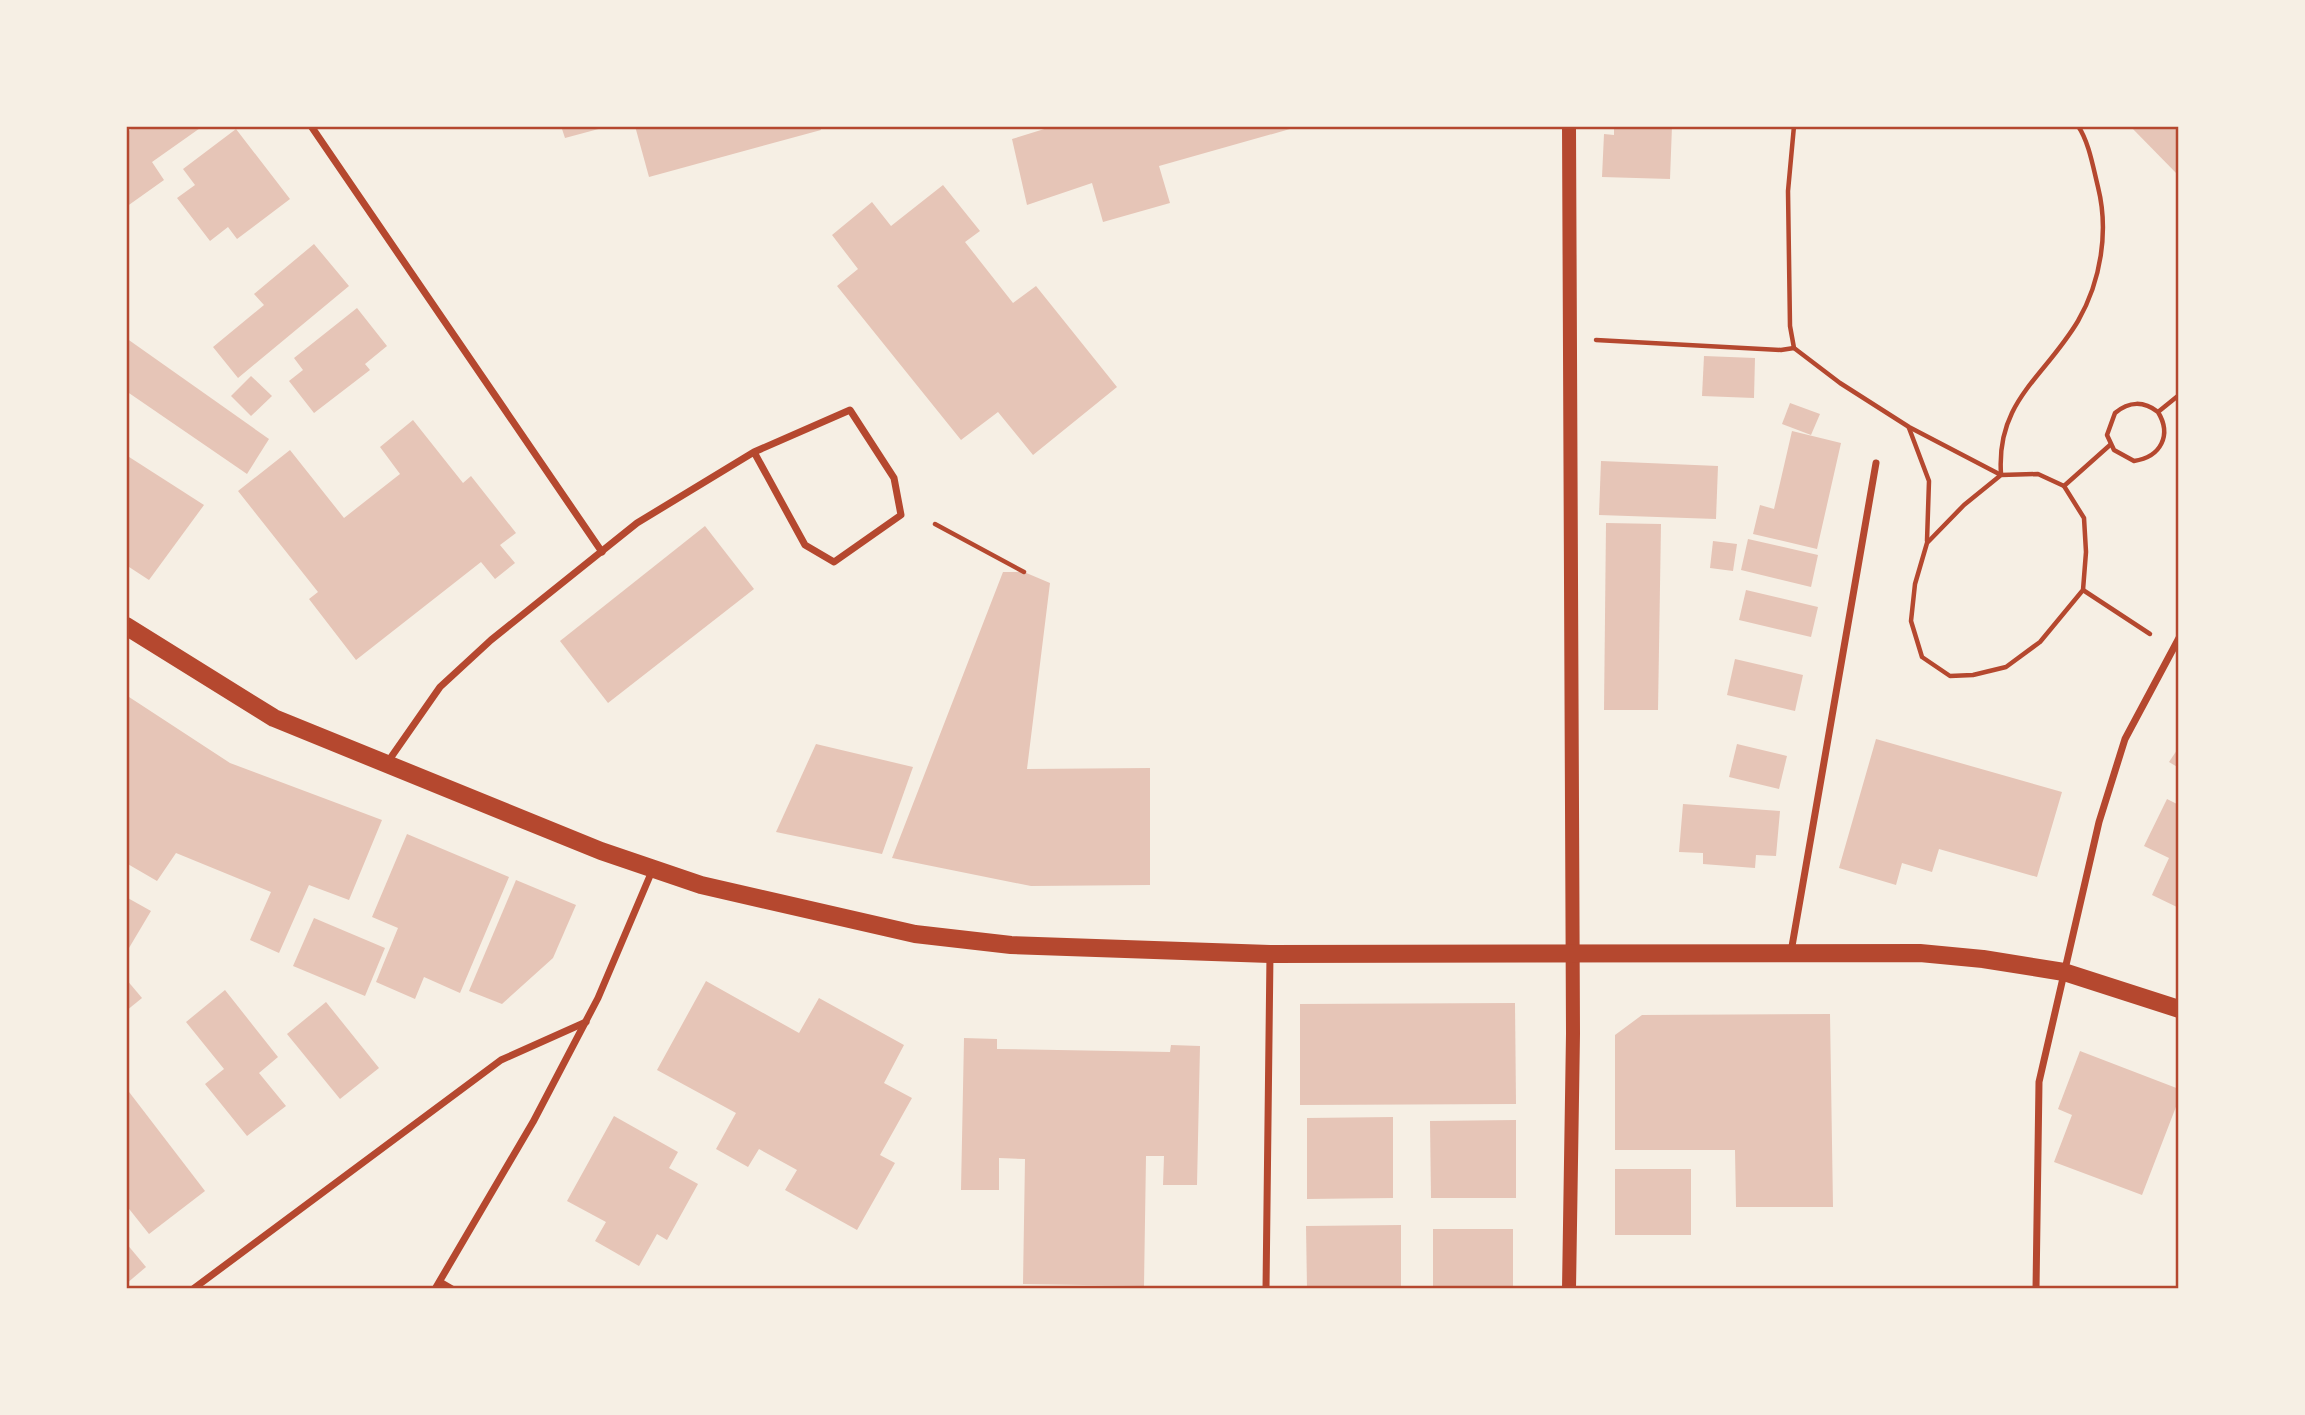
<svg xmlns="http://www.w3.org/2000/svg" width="2305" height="1415" font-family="'Archivo Narrow',sans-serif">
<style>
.building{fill:#e6c5b7}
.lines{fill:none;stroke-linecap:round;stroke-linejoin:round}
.path{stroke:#b5482f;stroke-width:4.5}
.minor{stroke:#b5482f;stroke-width:7}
.secondary{stroke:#b5482f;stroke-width:14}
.primary{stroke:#b5482f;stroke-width:18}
.neatline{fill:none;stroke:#b5482f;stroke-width:2.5}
</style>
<rect width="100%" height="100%" fill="#f6efe4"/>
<g class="building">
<polygon points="134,126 203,126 152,162 164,180 126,207 126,134"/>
<polygon points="561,126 606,126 606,127 565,138"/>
<polygon points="635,126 820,126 821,130 649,177"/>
<polygon points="1054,126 1297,126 1297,127 1159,166 1170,203 1103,222 1092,183 1027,205 1012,139"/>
<polygon points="1614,126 1672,126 1670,179 1602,177 1604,134 1614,135"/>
<polygon points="2130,126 2179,126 2179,176"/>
<polygon points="236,129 290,199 237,239 228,227 210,241 177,198 195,185 183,169"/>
<polygon points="943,185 980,231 965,242 1013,303 1036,286 1117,387 1033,455 998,412 961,440 837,286 858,269 832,235 872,202 891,226"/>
<polygon points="314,244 349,286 238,378 213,347 264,305 254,294"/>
<polygon points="357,308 387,346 365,364 370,370 314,413 289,381 303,370 294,358"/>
<polygon points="126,338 269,439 247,474 126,391"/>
<polygon points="1704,356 1755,358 1754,398 1702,396"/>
<polygon points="251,376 272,396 251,416 231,396"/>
<polygon points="1790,403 1820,414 1811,435 1782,424"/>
<polygon points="413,420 463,483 471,476 516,533 500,545 515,563 495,579 481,562 356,660 309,599 318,592 238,491 290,450 344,518 400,474 380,447"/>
<polygon points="1792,431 1841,443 1817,549 1753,534 1760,505 1774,509"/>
<polygon points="126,455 204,505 149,580 126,565"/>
<polygon points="1601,461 1718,466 1716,519 1599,515"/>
<polygon points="1606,523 1661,524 1658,710 1604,710"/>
<polygon points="705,526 754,589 608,703 560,641"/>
<polygon points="1748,539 1818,555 1811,587 1741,570"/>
<polygon points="1713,541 1737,544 1733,571 1710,568"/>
<polygon points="1003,572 1024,572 1050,583 1027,769 1150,768 1150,885 1031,886 892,858"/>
<polygon points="1746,590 1818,607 1811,637 1739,620"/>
<polygon points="1735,659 1803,675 1795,711 1727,695"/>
<polygon points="126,695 230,763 382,820 349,900 309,885 279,953 250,940 271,892 176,853 157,881 126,863"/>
<polygon points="1876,739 2062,792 2037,877 1939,849 1932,872 1902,863 1896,885 1839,868"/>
<polygon points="816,744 913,767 882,854 776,832"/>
<polygon points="1737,744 1787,756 1779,789 1729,777"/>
<polygon points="2179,747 2179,768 2169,762"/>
<polygon points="2167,799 2179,805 2179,908 2152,895 2169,858 2144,846"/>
<polygon points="1683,804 1780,811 1776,856 1756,855 1755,868 1703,864 1703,853 1679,852"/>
<polygon points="407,834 509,877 460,993 424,977 415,999 376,982 398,928 372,917"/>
<polygon points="516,880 576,905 553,958 502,1004 469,991"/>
<polygon points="126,897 151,911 126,953"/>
<polygon points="314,918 385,948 365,996 293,966"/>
<polygon points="126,979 142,998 126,1011"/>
<polygon points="706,981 799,1033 819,998 904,1045 884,1083 912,1098 880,1155 895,1163 857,1230 785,1190 797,1170 759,1149 748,1167 716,1149 736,1113 657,1070"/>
<polygon points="225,990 278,1057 259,1073 286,1106 247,1136 205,1084 224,1069 186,1022"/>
<polygon points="326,1002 379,1068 340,1099 287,1034"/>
<polygon points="1515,1003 1516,1104 1300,1105 1300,1004"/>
<polygon points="1830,1014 1833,1207 1736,1207 1735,1150 1615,1150 1615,1035 1642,1015"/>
<polygon points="964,1038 997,1039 997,1049 1170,1052 1171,1045 1200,1046 1197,1185 1163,1185 1164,1156 1146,1156 1144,1286 1023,1284 1025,1159 999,1158 999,1190 961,1190"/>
<polygon points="2080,1051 2179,1089 2179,1099 2142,1195 2054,1162 2072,1115 2058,1109"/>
<polygon points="126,1088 205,1191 149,1234 126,1205"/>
<polygon points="614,1116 678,1152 669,1168 698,1184 667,1240 657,1234 639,1266 595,1241 606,1222 567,1201"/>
<polygon points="1393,1117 1393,1198 1307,1199 1307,1118"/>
<polygon points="1516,1120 1516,1198 1431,1198 1430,1121"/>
<rect x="1615" y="1169" width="76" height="66"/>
<polygon points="1401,1225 1401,1289 1307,1289 1306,1226"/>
<rect x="1433" y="1229" width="80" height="60"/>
<polygon points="126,1243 146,1267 126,1284"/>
</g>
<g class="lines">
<g class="path">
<polyline points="1794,126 1788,191 1790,326 1794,348 1840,383 1909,427 2001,475 2038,474 2064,486 2084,518 2086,552 2083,590 2040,642 2006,667 1973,675 1950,676 1922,657 1911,621 1915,584 1927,543 1964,505 2001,475"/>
<polyline points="1596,340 1781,350 1794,348"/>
<path d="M2158,412c14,23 3,45 -24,49l-20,-11 -7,-15 8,-22c14,-12 29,-12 43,-1l21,-17"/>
<polyline points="1909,428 1929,481 1927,541"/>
<path d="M2001,474c-5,-73 43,-96 77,-153 23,-40 31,-90 20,-134 -5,-20 -9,-45 -20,-61"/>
<polyline points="2064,486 2110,445"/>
<polyline points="935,524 1024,572"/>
<polyline points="2083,590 2150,634"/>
</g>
<g class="minor">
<polyline points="311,126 602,552"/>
<polyline points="387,763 440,687 491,640 637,523 754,452 850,410 894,478 901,515 834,562 805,545 754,452"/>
<polyline points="1791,952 1876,463"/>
<polyline points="440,1282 452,1289"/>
<polyline points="193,1289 501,1060 586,1022"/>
<polyline points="435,1289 533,1122 598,998 652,871"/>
<polyline points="1266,1289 1270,954"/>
<polyline points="2036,1289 2039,1082 2099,822 2125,739 2179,638"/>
</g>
<polyline class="secondary" points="1569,1289 1573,1034 1569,126"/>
<polyline class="primary" points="126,626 274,718 601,851 701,885 915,934 1011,945 1270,954 1920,953 1983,959 2064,972 2179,1009"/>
</g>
<rect width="2305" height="1415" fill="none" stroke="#f6efe4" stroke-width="256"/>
<rect x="128" y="128" width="2049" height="1159" class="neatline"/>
</svg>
